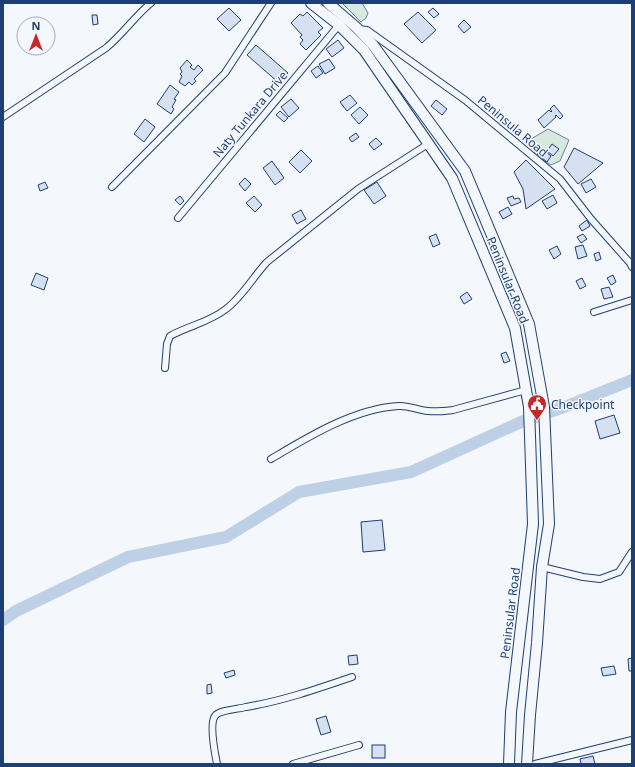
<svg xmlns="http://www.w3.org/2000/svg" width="635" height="767" font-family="'Noto Sans',sans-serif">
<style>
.green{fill:#d7e8df;stroke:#687fa3}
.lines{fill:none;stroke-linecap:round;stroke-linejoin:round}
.river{stroke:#bed0e5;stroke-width:12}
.building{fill:#d5e0f0;stroke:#1d3f73}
.street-casing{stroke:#1d3f73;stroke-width:8}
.primary-casing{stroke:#1d3f73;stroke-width:12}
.street{stroke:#f4f7fb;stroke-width:6}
.primary{stroke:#f4f7fb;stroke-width:10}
.labels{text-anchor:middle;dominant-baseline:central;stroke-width:3;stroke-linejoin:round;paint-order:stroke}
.street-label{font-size:12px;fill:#1d3f73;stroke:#f4f7fb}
.poi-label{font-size:12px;fill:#1d3f73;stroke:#f4f7fb;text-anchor:start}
</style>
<rect width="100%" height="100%" fill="#f4f7fb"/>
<g class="green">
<polygon points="342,3 362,3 368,13 366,18 361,22"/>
<polygon points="548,129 569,140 560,161 551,165 535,155 531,139"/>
</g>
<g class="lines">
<polyline class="river" points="3,620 16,611 128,557 226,537 299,492 411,472 521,422 567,406 632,380"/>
</g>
<g class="building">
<polygon points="229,8 241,20 229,31 217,19"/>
<polygon points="433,8 439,14 434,18 428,12"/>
<polygon points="307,12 323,28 318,32 321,35 306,50 300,44 303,40 300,37 302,35 291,23 300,14 303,16"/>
<polygon points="418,12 436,30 422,43 404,24"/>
<polygon points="92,15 97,15 98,24 93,25"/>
<polygon points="464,20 471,27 464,33 458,26"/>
<polygon points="338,40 344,48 332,57 326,49"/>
<polygon points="256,45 288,73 279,83 247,55"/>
<polygon points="329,59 335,68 325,74 319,64"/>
<polygon points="187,60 192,65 190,67 194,70 198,65 203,70 194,79 196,81 192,85 189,82 185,86 179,82 182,76 180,74 182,72 180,68"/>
<polygon points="318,66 323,73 316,78 311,71"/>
<polygon points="170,85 179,92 174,99 176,100 172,107 174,109 171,114 157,104"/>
<polygon points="350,95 357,103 347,111 340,102"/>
<polygon points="291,99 299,108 289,117 281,107"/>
<polygon points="436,100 447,109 442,115 431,106"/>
<polygon points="554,105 563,116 560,119 556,115 555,116 556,117 544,128 538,120 549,110 551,112 552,111 550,109"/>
<polygon points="360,107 368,115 359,124 351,115"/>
<polygon points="280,111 288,118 284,122 276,115"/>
<polygon points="145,119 155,127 144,142 134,134"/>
<polygon points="356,133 359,137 352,142 349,138"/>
<polygon points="376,138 382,144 374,150 369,144"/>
<polygon points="552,144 559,149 553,156 547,151"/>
<polygon points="541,148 551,156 547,162 537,154"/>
<polygon points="574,148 603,163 578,184 564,167"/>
<polygon points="301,150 312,161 300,173 289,162"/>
<polygon points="526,160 555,189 526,209 523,189 514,172"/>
<polygon points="272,161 284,178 275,185 263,168"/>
<polygon points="245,178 251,184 245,191 239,184"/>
<polygon points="591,179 596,187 586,193 581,184"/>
<polygon points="45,182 48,188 40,191 38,185"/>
<polygon points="377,182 386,196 374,204 364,190"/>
<polygon points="553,195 557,203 547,209 542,201"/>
<polygon points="180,196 184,201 180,205 175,200"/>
<polygon points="254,196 262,205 255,212 246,203"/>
<polygon points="513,196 514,199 519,198 521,202 511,206 507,198"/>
<polygon points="508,207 512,214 503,219 499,212"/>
<polygon points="301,210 306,219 297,224 292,215"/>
<polygon points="587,220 590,226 582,231 579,226"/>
<polygon points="436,234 440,244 433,247 429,237"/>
<polygon points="583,234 587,239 581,243 577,237"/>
<polygon points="583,245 587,256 578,259 575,247"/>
<polygon points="557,246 561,254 554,259 549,250"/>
<polygon points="599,252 601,259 596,261 594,254"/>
<polygon points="36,273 48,278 44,290 31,285"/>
<polygon points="613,275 616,282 611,285 607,278"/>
<polygon points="582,278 586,286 580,289 576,281"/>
<polygon points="609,287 613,297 604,299 601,289"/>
<polygon points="467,292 472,299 464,304 460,297"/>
<polygon points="506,352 510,361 504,363 501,354"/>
<polygon points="614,415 620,433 600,439 595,421"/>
<polygon points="382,520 385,550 363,552 361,522"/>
<polygon points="357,655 358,664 349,665 348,656"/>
<polygon points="632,658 632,671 629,671 628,659"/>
<polygon points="614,666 616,674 603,676 601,668"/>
<polygon points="234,670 235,675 226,678 224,673"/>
<polygon points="211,684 212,693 207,694 207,685"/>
<polygon points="326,716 331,732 321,735 316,719"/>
<rect x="372" y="745" width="13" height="13"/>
<polygon points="593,756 595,764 581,764 580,759"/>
</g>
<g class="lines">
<g class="street-casing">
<g id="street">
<polyline points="358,29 367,30 465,100 560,179 591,219 630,263 632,267"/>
<path d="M3,117l103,-69c17,-14 29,-32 45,-45"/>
<polyline points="112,187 225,73 271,3"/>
<polyline points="178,218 339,25"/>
<polyline points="594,312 632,300"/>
<path d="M165,368l2,-24 3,-8c18,-10 40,-14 56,-27 16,-12 27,-32 41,-47l91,-73 70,-45"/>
<path d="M271,459c37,-22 82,-50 127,-53 10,-1 19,4 30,5 8,1 16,0 25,-1l73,-20"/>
<polyline points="542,567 583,577 600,579 619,572 632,552"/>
<path d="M217,764c-2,-10 -8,-40 -2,-48 4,-6 24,-7 31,-9 36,-6 71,-18 106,-30"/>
<polyline points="293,764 359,745"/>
<polyline points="535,764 632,740"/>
</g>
</g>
<g class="primary-casing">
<g id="primary">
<polyline points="311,3 339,25 364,50 452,178 515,328 529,407 533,524 511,712 509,764"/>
<polyline points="328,3 357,28 373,45 465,171 529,324 544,407 549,524 542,567 537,643 530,715 527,764"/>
</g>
</g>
<use href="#street" class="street"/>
<use href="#primary" class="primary"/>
</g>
<defs>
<g id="civic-pin" transform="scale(1)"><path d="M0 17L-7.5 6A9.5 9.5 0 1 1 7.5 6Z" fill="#c62828" stroke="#f4f7fb"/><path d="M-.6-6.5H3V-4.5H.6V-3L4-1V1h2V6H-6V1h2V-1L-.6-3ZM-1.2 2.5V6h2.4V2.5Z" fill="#fff"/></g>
</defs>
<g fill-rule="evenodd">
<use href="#civic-pin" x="537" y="404"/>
</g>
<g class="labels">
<g class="street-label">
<text transform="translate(250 114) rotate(-50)">Naty Tunkara Drive</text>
<text transform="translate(513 126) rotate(40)">Peninsula Road</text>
<text transform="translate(508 280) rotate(68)">Peninsular Road</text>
<text transform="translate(510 613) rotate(-83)">Peninsular Road</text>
</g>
<g class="poi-label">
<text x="551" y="404">Checkpoint</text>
</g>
</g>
<rect width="635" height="767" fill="none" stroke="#1d3f73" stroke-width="8"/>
<g transform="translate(36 36)"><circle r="19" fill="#f4f7fb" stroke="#9eadc5"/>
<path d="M0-3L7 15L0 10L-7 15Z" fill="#c62828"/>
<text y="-6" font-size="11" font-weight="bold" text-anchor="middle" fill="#1d3f73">N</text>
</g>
</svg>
